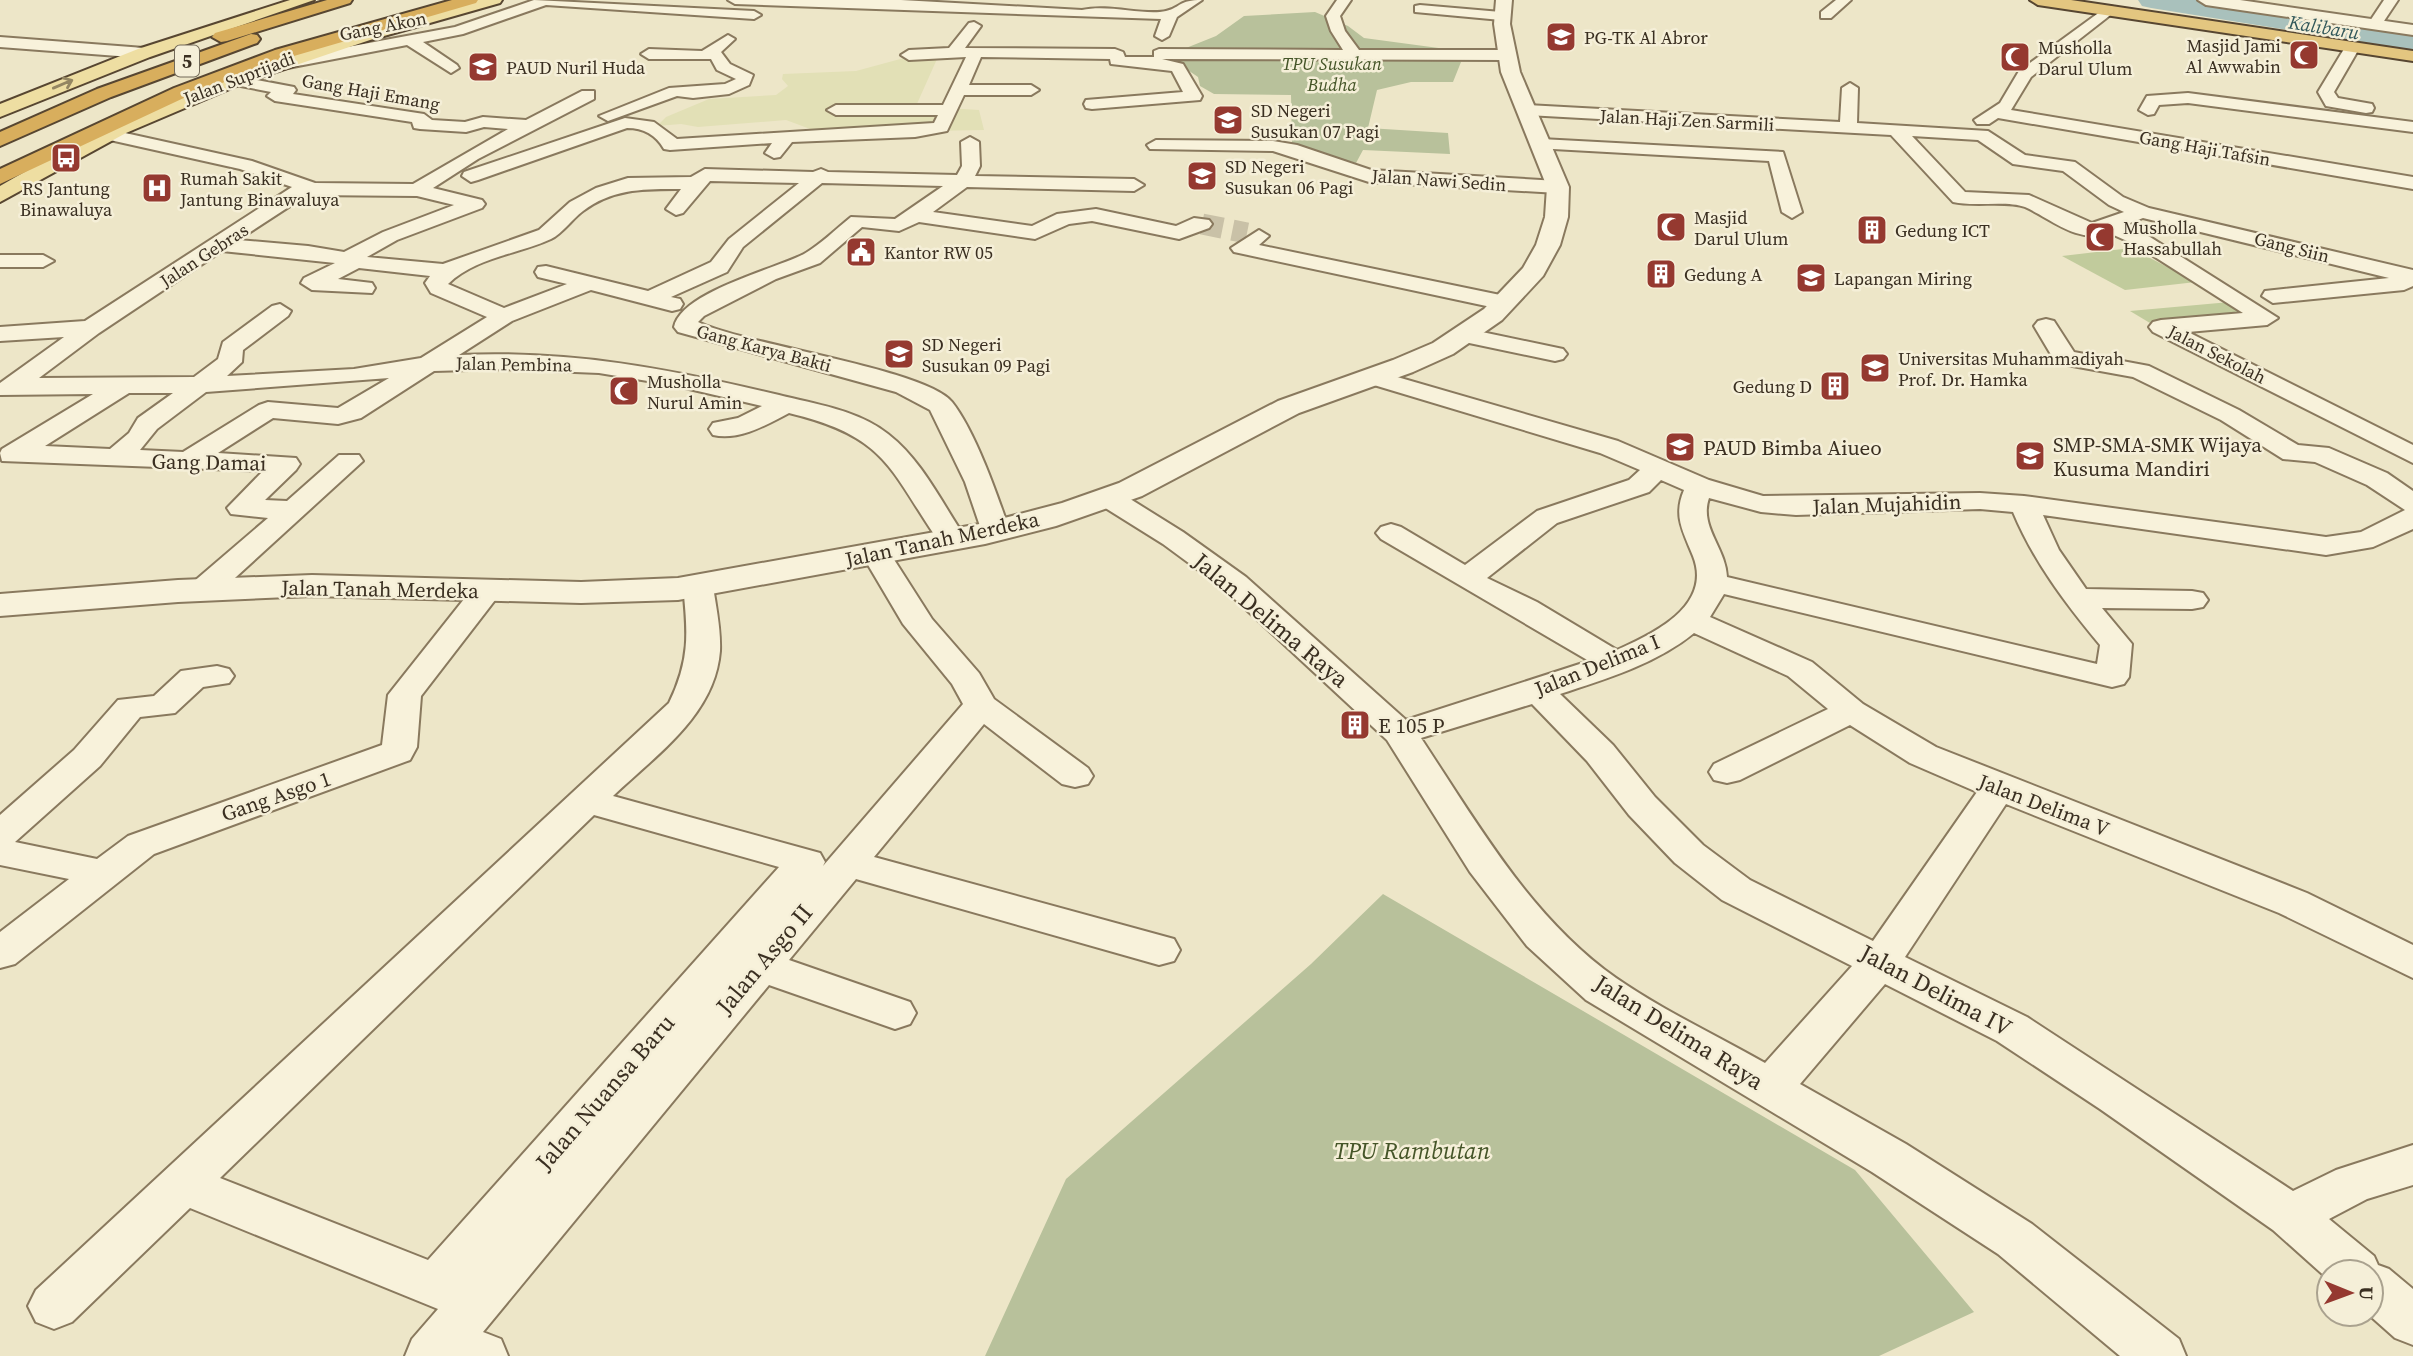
<svg xmlns="http://www.w3.org/2000/svg" width="2413" height="1356" font-family="'Source Serif 4',serif">
<style>
.farmland{fill:#e2e0b6}
.green{fill:#c1cb9c}
.cemetery{fill:#b8c19b}
.lines{fill:none;stroke-linecap:round;stroke-linejoin:round}
.river{fill:#a9c1bc;fill-rule:evenodd}
.minor-tunnel{stroke:#c9c1a7;stroke-width:21;stroke-dasharray:21 10;stroke-linecap:butt}
.minor-casing{stroke:#89795e;stroke-width:4}
.tertiary-casing{stroke:#89795e;stroke-width:4}
.primary-casing{stroke:#574631;stroke-width:4}
.trunk-casing{stroke:#574631;stroke-width:4}
.motorway-casing{stroke:#574631;stroke-width:4}
.minor{fill:#f8f2db;fill-rule:evenodd}
.tertiary{fill:#f8f2db;fill-rule:evenodd}
.primary{fill:#eedea2;fill-rule:evenodd}
.trunk{fill:#e3c680;fill-rule:evenodd}
.motorway{fill:#d8ae5d;fill-rule:evenodd}
.oneway{stroke:#948662}
.labels{text-anchor:middle;dominant-baseline:central;stroke-width:5;stroke-linejoin:round;paint-order:stroke}
.far-street-label{font-size:18px;fill:#3a2f21;stroke:#f5efd8}
.far-poi-label{font-size:18px;fill:#3a2f21;stroke:#f5efd8;text-anchor:start}
.far-park-label{font-size:18px;font-style:italic;fill:#455528;stroke:#f5efd8}
.far-water-label{font-size:19px;font-style:italic;fill:#315759;stroke:#f5efd8}
.shield{fill:#f5efd8;stroke:#726958;stroke-width:2}
.shield-label{font-size:19px;font-weight:bold;fill:#3a2f21}
.poi-label{font-size:21px;fill:#3a2f21;stroke:#f5efd8;text-anchor:start}
.street-label{font-size:21px;fill:#3a2f21;stroke:#f5efd8}
.near-street-label{font-size:24px;fill:#3a2f21;stroke:#f5efd8}
.near-park-label{font-size:24px;font-style:italic;fill:#455528;stroke:#f5efd8}
</style>
<rect width="100%" height="100%" fill="#ede6c8"/>
<polygon class="farmland" points="915,55 934,55 937,59 916,106 979,110 984,130 821,133 786,120 698,127 681,124 657,126 666,117 709,99 776,95 788,86 782,79 783,74 856,71"/>
<g class="green">
<polygon points="2131,248 2196,282 2125,290 2062,256"/>
<polygon points="2230,302 2252,314 2150,323 2130,311"/>
</g>
<g class="cemetery">
<polygon points="1315,12 1348,26 1364,38 1446,49 1461,62 1453,82 1411,82 1377,90 1368,128 1448,133 1450,154 1363,150 1356,163 1292,145 1291,95 1214,94 1200,86 1198,77 1179,64 1186,48 1216,36 1244,16"/>
<polygon points="1383,894 1855,1170 1974,1312 1879,1356 985,1356 1066,1179 1311,964"/>
</g>
<g class="lines">
<polygon class="river" points="2138,0 2202,0 2413,32 2413,50 2151,8 2142,6"/>
<polyline class="minor-tunnel" points="1202,224 1247,233"/>
<g class="minor-casing">
<g id="minor">
<polygon points="534,0 754,11 761,15 754,19 546,5 463,34 423,42 457,65 459,68 451,73 407,45 272,71 264,66 272,61 455,27"/>
<path d="M728,0h173l181,10c27,-6 63,6 84,1 16,-4 12,-11 36,-11l-25,17 -8,19 -7,4 -7,-4 6,-17 -426,-15z"/>
<path d="M1337,0h14l-11,16 5,15 14,19h149l8,5 -8,5 -346,-1 21,5 19,32 -2,4 -108,9 -6,-1 -2,-4 2,-4 97,-8 -11,-21 -61,-7 -1,-5 -129,-2 -12,28h62l8,5 -8,5h-67l-17,36 -32,6 -123,5 -12,15 -6,1 -9,-5 7,-10 -102,7 -6,-1c-8,-14 -20,-21 -37,-21l-149,52 -7,2 -9,-6 2,-4 161,-54 29,4 23,17 257,-16 4,-8h-102l-9,-5 9,-5h107l23,-48 -57,3 -8,-5 8,-5 40,-2 20,-25 5,-1 7,4 -16,22 150,1 8,3 2,5h29v-6l5,-2 184,1 -12,-19 -5,-15z"/>
<polygon points="1836,0 1851,0 1831,18 1821,18 1821,12"/>
<polygon points="2384,0 2398,0 2380,27 2370,27 2368,24"/>
<polygon points="1420,5 1501,12 1508,16 1501,20 1415,12 1415,6"/>
<polygon points="2108,6 2113,7 2113,13 2031,77 2011,110 2413,177 2413,189 1998,118 1989,124 1977,124 1974,120 2000,103 2019,71"/>
<polygon points="728,35 735,39 721,52 730,64 753,75 749,85 729,94 693,98 677,96 608,121 599,116 669,88 725,84 736,79 717,70 711,59 649,59 641,54 649,49 702,51"/>
<polygon points="0,37 144,48 152,53 144,58 0,47"/>
<polygon points="2352,42 2360,47 2334,92 2338,98 2372,104 2374,108 2372,112 2366,113 2326,106 2318,92 2347,44"/>
<path d="M231,75l63,12 2,3 -3,4 131,20 8,6 33,2 18,-5 43,3 56,-29h12v8l-116,60 -45,29 49,12 3,4 -3,4 -85,32 -30,17 76,7 96,-34 31,-28 26,-14 32,-10 63,-1 14,-8 108,3 8,-3 7,3 129,3 5,-9 -1,-24 9,-5 9,5 1,24 -5,10 159,3 10,6 -10,6 -167,-4 -34,25 99,14 25,-12 39,-5 80,17 18,-8 15,2 3,4 -3,4 -30,11 -87,-18 -23,3 -34,15 -116,-17 -20,9 -37,-4 -42,36 -44,16 -72,37 -6,6c48,23 228,47 254,80 23,29 45,92 57,127l-4,6 -10,3 -10,-3 -4,-6 -16,-47 -35,-72 -34,-18 -218,-60 -4,-5c7,-35 101,-58 130,-73 16,-9 32,-25 47,-37l44,2 48,-33 -121,-3 -79,64 -16,25 -56,25 9,2 3,5 -3,5 -8,2 -81,-21 -79,31 -53,34c113,-5 211,14 320,40 36,9 79,15 109,39 35,27 54,70 79,106l-5,6 -10,3 -10,-3c-53,-76 -53,-109 -153,-133 -23,12 -50,28 -76,22l-4,-6 4,-6 25,-5 24,-12 -90,-21 -73,-12 -95,-4 -70,2 -73,47 -23,6 -65,-6 -55,35 78,5 4,6 -4,6 -31,30 22,1 52,-46h20l4,6 -150,137 -11,2 -11,-2 -4,-7 4,-7 77,-66 -37,-4 -4,-6 36,-37 -261,-10 -2,-8 2,-4 91,-55 -93,1v-12l64,-46 -64,4v-14l85,-6 207,-134 -52,-18 -139,-31 -3,-4 9,-5 145,32 63,22 98,1 95,-55 -24,-2 -18,5 -46,-3 -6,-1 -2,-6 -137,-21 -8,-5 4,-4 -46,-9 -2,-3zM710,181l89,2 -70,56 -18,23 -63,29 -102,-25 -8,1 -3,5 3,5 29,7 -63,24 -56,-24c28,-27 68,-29 103,-45 12,-6 21,-20 32,-28 30,-23 63,-22 98,-22l-15,20 10,6 7,-2zM307,195l110,1 37,9 -71,27 -39,20 -36,-6 -70,-6zM222,251l113,12 -31,15 -3,5 11,7 60,3 3,-5 -3,-5 -34,-4 21,-11 71,8 -5,7 6,10 56,24 -66,41 -67,11 -127,7 15,-14 1,-12 45,-34 3,-5 -11,-7 -8,2 -49,36 -5,17 -24,18 -155,1 60,-45zM389,378l-51,30 -70,-6 -9,3 -76,47 -43,-2 17,-21 49,-37zM129,393h44l-35,25 -9,15 -19,16 -65,-3z"/>
<path d="M1850,83l8,5 -1,35 131,8 37,24 50,7 48,35 26,11 264,62v16l-9,4 -131,13 -11,-7 3,-5 124,-13 -246,-60 -18,7 25,12 128,81 -11,7 -79,7 225,113v18l-260,-131 -4,-5 4,-5 8,-2 82,-7 -107,-68 -29,-13c-28,13 -57,-14 -82,-25 -18,-7 -51,0 -72,-5l-62,-67 -364,-20 -9,-5 9,-5 313,17 2,-34zM1912,136l66,4 35,24 50,7 46,34 15,7 -32,11 -63,-28 -64,-3z"/>
<polygon points="2188,93 2413,122 2413,132 2188,103 2159,105 2154,114 2148,115 2139,110 2147,96"/>
<polygon points="1541,139 1783,152 1802,212 1792,218 1782,212 1769,161 1535,148 1532,144"/>
<polygon points="1156,140 1273,141 1297,145 1371,170 1558,181 1568,187 1558,193 1369,182 1273,151 1150,149 1147,145"/>
<polygon points="1259,230 1269,236 1259,245 1505,296 1516,303 1505,310 1234,252 1231,248"/>
<polygon points="0,255 43,255 54,261 43,267 0,267"/>
<path d="M2046,319l8,2 20,31 75,14 90,44 59,35 31,3 58,25 26,18v38l-40,18 -47,8 -283,-40 16,35 27,39 106,2 11,2 5,7 -5,7 -11,2 -90,-1 30,36 -3,33 -5,7 -12,3 -388,-93 -14,23 102,45 51,42 73,43 371,146 106,52v33l-134,-65 -273,-109 -101,153 122,60 266,174 43,-21 77,-25v40l-46,14 -38,20 45,37 4,9 11,4 24,20v56l-18,-7 -27,-24h3v-42h-42v8l-56,-50 -173,-121 -103,-68 -112,-57 -85,100 106,60 126,80 147,115 7,17h-66l-122,-102 -126,-82 -286,-172 -59,-54 -57,-74 -83,-132 -163,-151 -61,-45 -64,-40 -4,-6 4,-6 10,-2 10,2 64,40 63,45 160,143 183,-59 -208,-122 -5,-6 5,-6 10,-3 10,3 64,38 72,-54 92,-31 11,-10 -40,-17 -236,-71 -3,-5 3,-5 9,-2 245,71 91,39 54,16 217,-3 44,3 302,41 35,-5 44,-22 -38,-25 -52,-23 -32,-3 -62,-39 -88,-43 -77,-14 -22,-37 4,-5zM1661,480l23,10c-11,26 -1,41 9,66 20,50 -40,78 -76,94l-80,-48 -50,-24 70,-55 92,-31zM1709,498l52,14 35,3 184,-6 33,3c21,50 52,91 87,133l-3,19 -370,-87c-1,-29 -28,-50 -18,-79zM1694,633l94,43 40,33 -114,55 -5,8 5,8 13,3 13,-3 110,-55 60,38 67,29 -104,149 -123,-61 -47,-35 -48,-48 -42,-52 -53,-51c46,-15 96,-30 134,-61zM1532,704l55,57 42,54 46,48 47,37 130,66 -87,97c-49,-28 -103,-53 -149,-85 -85,-60 -139,-155 -195,-240z"/>
<polygon points="1463,328 1563,349 1567,354 1563,359 1555,361 1455,340 1451,335 1455,330"/>
<path d="M876,544l10,3 46,72 47,54 15,26 94,69 5,8 -5,8 -13,3 -13,-3 -78,-60 -110,133 300,82 6,11 -6,11 -15,4 -303,-86 -67,81 121,42 6,11 -6,11 -15,5 -126,-44 -286,347 18,7 7,17h-103l7,-17 26,-30 -248,-101 -118,114 -18,7 -18,-7 -8,-16 8,-16 633,-587c21,-43 19,-70 14,-117l4,-6 11,-3 11,3 4,6c3,21 8,43 7,65 -5,64 -64,104 -107,145l207,57 5,9 -2,4 140,-162 -11,-20 -49,-60 -42,-71 5,-6zM594,815l185,52 -351,393 -208,-82z"/>
<polygon points="487,582 498,584 502,591 421,696 417,747 410,760 154,854 15,964 0,968 0,932 69,879 0,865 0,815 74,750 118,700 154,696 181,671 217,666 229,669 234,676 229,683 203,687 175,713 140,717 100,766 15,842 97,859 128,836 382,745 388,695 476,584"/>
</g>
</g>
<g class="tertiary-casing">
<g id="tertiary">
<polygon points="1496,0 1512,0 1510,24 1520,72 1569,187 1568,217 1560,245 1543,276 1502,320 1453,354 1413,372 1299,413 1142,496 1056,526 985,544 678,600 581,603 312,596 178,602 0,616 0,594 178,580 312,575 581,582 678,578 985,523 1062,503 1119,483 1278,401 1393,360 1433,343 1484,309 1523,268 1536,245 1545,217 1547,187 1501,72 1494,24"/>
<polygon points="2198,0 2240,0 2413,25 2413,35 2206,5"/>
</g>
</g>
<g class="primary-casing">
<g id="primary">
<polygon points="290,0 314,0 150,57 0,117 0,104 138,49"/>
<path d="M476,0h26l-2,3 -130,37 -124,42 -120,51 -126,69v-16c152,-89 307,-140 476,-186z"/>
</g>
</g>
<g class="trunk-casing">
<polygon id="trunk" points="2030,0 2071,0 2413,51 2413,61 2038,5"/>
</g>
<g class="motorway-casing">
<g id="motorway">
<polygon points="327,0 352,0 350,3 227,41 221,42 212,37 215,33"/>
<polygon points="452,0 478,0 476,3 287,58 188,96 0,184 0,169 174,88 275,50"/>
<polygon points="251,34 257,35 260,39 257,43 111,97 0,146 0,132 97,89"/>
</g>
</g>
<use href="#minor" class="minor"/>
<use href="#tertiary" class="tertiary"/>
<use href="#primary" class="primary"/>
<use href="#trunk" class="trunk"/>
<use href="#motorway" class="motorway"/>
</g>
<defs><path id="oneway-shaft" d="M-6 0H5M1.5-3L5.5 0L1.5 3" fill="none" stroke-width="1.6" stroke-linecap="round" stroke-linejoin="round" transform="scale(1.75)"/></defs>
<use class="oneway" href="#oneway-shaft" transform="translate(63 84) rotate(-23)"/>
<defs>
<g id="school-square" transform="scale(1.575)"><rect x="-9" y="-9" width="18" height="18" rx="4" fill="#953930" stroke="#f5efd8"/><path d="M0-5L7-2L0 1L-7-2ZM-4 1L0 2.5L4 1V4Q0 6-4 4Z" fill="#fff"/></g>
<g id="mosque-square" transform="scale(1.575)"><rect x="-9" y="-9" width="18" height="18" rx="4" fill="#953930" stroke="#f5efd8"/><path d="M3.5-4.9A6 6 0 1 0 3.5 4.9A5 5 0 1 1 3.5-4.9Z" fill="#fff"/></g>
<g id="bus-square" transform="scale(1.575)"><rect x="-9" y="-9" width="18" height="18" rx="4" fill="#953930" stroke="#f5efd8"/><path d="M-5-6H5V4H4V6H2V4H-2V6H-4V4H-5ZM-3.5-4V0h7V-4ZM-3.5 1.2v1.5H-2V1.2ZM2 1.2v1.5H3.5V1.2Z" fill="#fff"/></g>
<g id="hospital-square" transform="scale(1.575)"><rect x="-9" y="-9" width="18" height="18" rx="4" fill="#953930" stroke="#f5efd8"/><path d="M-5-5h3v3.5h4V-5h3V5h-3V1.5h-4V5h-3Z" fill="#fff"/></g>
<g id="building-square" transform="scale(1.575)"><rect x="-9" y="-9" width="18" height="18" rx="4" fill="#953930" stroke="#f5efd8"/><path d="M-4-6H4V6H1V3H-1V6H-4ZM-2.5-4.3h1.7v1.8h-1.7ZM.8-4.3h1.7v1.8H.8ZM-2.5-1h1.7V.8h-1.7ZM.8-1h1.7V.8H.8Z" fill="#fff"/></g>
<g id="civic-square" transform="scale(1.575)"><rect x="-9" y="-9" width="18" height="18" rx="4" fill="#953930" stroke="#f5efd8"/><path d="M-.6-6.5H3V-4.5H.6V-3L4-1V1h2V6H-6V1h2V-1L-.6-3ZM-1.2 2.5V6h2.4V2.5Z" fill="#fff"/></g>
<g id="university-square" transform="scale(1.575)"><rect x="-9" y="-9" width="18" height="18" rx="4" fill="#953930" stroke="#f5efd8"/><path d="M0-5L7-2L0 1L-7-2ZM-4 1L0 2.5L4 1V4Q0 6-4 4Z" fill="#fff"/></g>
</defs>
<g fill-rule="evenodd">
<use href="#school-square" x="1561" y="37"/>
<use href="#mosque-square" x="2304" y="55"/>
<use href="#mosque-square" x="2015" y="57"/>
<use href="#school-square" x="483" y="67"/>
<use href="#school-square" x="1228" y="120"/>
<use href="#bus-square" x="66" y="158"/>
<use href="#school-square" x="1202" y="176"/>
<use href="#hospital-square" x="157" y="188"/>
<use href="#mosque-square" x="1671" y="227"/>
<use href="#building-square" x="1872" y="230"/>
<use href="#mosque-square" x="2100" y="237"/>
<use href="#civic-square" x="861" y="252"/>
<use href="#building-square" x="1661" y="274"/>
<use href="#university-square" x="1811" y="278"/>
<use href="#school-square" x="899" y="354"/>
<use href="#university-square" x="1875" y="368"/>
<use href="#building-square" x="1835" y="386"/>
<use href="#mosque-square" x="624" y="391"/>
<use href="#school-square" x="1680" y="447"/>
<use href="#school-square" x="2030" y="456"/>
<use href="#building-square" x="1355" y="725"/>
</g>
<g class="labels">
<g class="far-street-label">
<text transform="translate(383 26) rotate(-11)">Gang Akon</text>
<text transform="translate(239 78) rotate(-21)">Jalan Suprijadi</text>
<text transform="translate(371 92) rotate(10)">Gang Haji Emang</text>
<text transform="translate(1687 120) rotate(3)">Jalan Haji Zen Sarmili</text>
<text transform="translate(2205 148) rotate(10)">Gang Haji Tafsin</text>
<text transform="translate(1439 180) rotate(4)">Jalan Nawi Sedin</text>
<text transform="translate(2292 247) rotate(14)">Gang Siin</text>
<text transform="translate(204 255) rotate(-33)">Jalan Gebras</text>
<text transform="translate(764 348) rotate(15)">Gang Karya Bakti</text>
<text transform="translate(2217 354) rotate(27)">Jalan Sekolah</text>
<text transform="translate(514 364) rotate(1)">Jalan Pembina</text>
</g>
<g class="far-poi-label">
<text x="1584" y="37">PG-TK Al Abror</text>
<text x="2281" y="45" text-anchor="end">Masjid Jami<tspan x="2281" dy="21">Al Awwabin</tspan></text>
<text x="2038" y="47">Musholla<tspan x="2038" dy="21">Darul Ulum</tspan></text>
<text x="506" y="67">PAUD Nuril Huda</text>
<text x="1251" y="110">SD Negeri<tspan x="1251" dy="21">Susukan 07 Pagi</tspan></text>
<text x="1225" y="166">SD Negeri<tspan x="1225" dy="21">Susukan 06 Pagi</tspan></text>
<text x="180" y="178">Rumah Sakit<tspan x="180" dy="21">Jantung Binawaluya</tspan></text>
<text x="66" y="188" text-anchor="middle">RS Jantung<tspan x="66" dy="21">Binawaluya</tspan></text>
<text x="1694" y="217">Masjid<tspan x="1694" dy="21">Darul Ulum</tspan></text>
<text x="2123" y="227">Musholla<tspan x="2123" dy="21">Hassabullah</tspan></text>
<text x="1895" y="230">Gedung ICT</text>
<text x="884" y="252">Kantor RW 05</text>
<text x="1684" y="274">Gedung A</text>
<text x="1834" y="278">Lapangan Miring</text>
<text x="922" y="344">SD Negeri<tspan x="922" dy="21">Susukan 09 Pagi</tspan></text>
<text x="1898" y="358">Universitas Muhammadiyah<tspan x="1898" dy="21">Prof. Dr. Hamka</tspan></text>
<text x="647" y="381">Musholla<tspan x="647" dy="21">Nurul Amin</tspan></text>
<text x="1812" y="386" text-anchor="end">Gedung D</text>
</g>
<g class="far-park-label">
<text x="1332" y="63">TPU Susukan<tspan x="1332" dy="21">Budha</tspan></text>
</g>
<g class="far-water-label">
<text transform="translate(2324 27) rotate(9)">Kalibaru</text>
</g>
<rect class="shield" x="175" y="45.5" width="24" height="31" rx="5"/>
<g class="shield-label">
<text x="187" y="61">5</text>
</g>
<g class="poi-label">
<text x="2053" y="444">SMP-SMA-SMK Wijaya<tspan x="2053" dy="24">Kusuma Mandiri</tspan></text>
<text x="1703" y="447">PAUD Bimba Aiueo</text>
<text x="1378" y="725">E 105 P</text>
</g>
<g class="street-label">
<text transform="translate(209 462) rotate(1)">Gang Damai</text>
<text transform="translate(1887 504) rotate(-2)">Jalan Mujahidin</text>
<text transform="translate(942 539) rotate(-12)">Jalan Tanah Merdeka</text>
<text transform="translate(380 589) rotate(1)">Jalan Tanah Merdeka</text>
<text transform="translate(1597 665) rotate(-22)">Jalan Delima I</text>
<text transform="translate(276 796) rotate(-19)">Gang Asgo 1</text>
<text transform="translate(2044 805) rotate(21)">Jalan Delima V</text>
</g>
<g class="near-street-label">
<text transform="translate(1271 620) rotate(40)">Jalan Delima Raya</text>
<text transform="translate(764 959) rotate(-50)">Jalan Asgo II</text>
<text transform="translate(1936 990) rotate(28)">Jalan Delima IV</text>
<text transform="translate(1679 1032) rotate(32)">Jalan Delima Raya</text>
<text transform="translate(605 1092) rotate(-49)">Jalan Nuansa Baru</text>
</g>
<g class="near-park-label">
<text x="1412" y="1150">TPU Rambutan</text>
</g>
</g>
<g transform="translate(2350 1293) rotate(91)"><circle r="33" fill="#f5efd8" stroke="#aaa28f" stroke-width="2"/>
<path d="M0-5L12 26L0 18L-12 26Z" fill="#953930"/>
<text y="-10" font-size="19" font-weight="bold" text-anchor="middle" fill="#3a2f21">U</text>
</g>
</svg>
